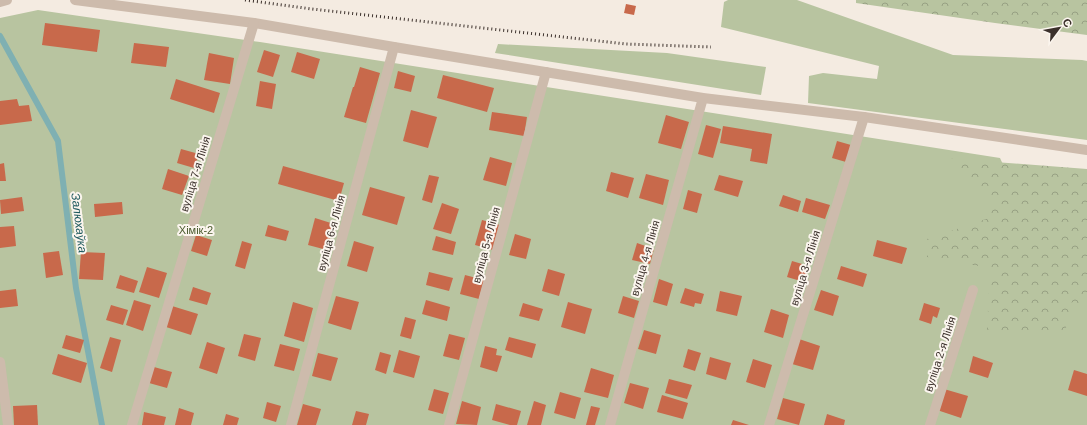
<svg xmlns="http://www.w3.org/2000/svg" width="1087" height="425" font-family="Arial,sans-serif">
<style>
.green{fill:#b8c4a0}
.forest{fill:url(#forest-crowns)}
.lines{fill:none;stroke-linecap:round;stroke-linejoin:round}
.stream{stroke:#7fb0b2;stroke-width:6}
.building{fill:#c8694b}
.minor{stroke:#cdbbac;stroke-width:10}
.rail{stroke:#3b302b;stroke-width:3;stroke-dasharray:1 3;stroke-linecap:butt}
.labels{text-anchor:middle;dominant-baseline:central;stroke-width:4;stroke-linejoin:round;paint-order:stroke}
.street-label{font-size:11px;fill:#3b302b;stroke:#fbf5ee}
.park-label{font-size:11px;fill:#4a5a2e;stroke:#fbf5ee}
.water-label{font-size:12px;font-style:italic;fill:#1f5a5e;stroke:#fbf5ee}
</style>
<defs>
<pattern id="forest-crowns" width="20" height="18" patternUnits="userSpaceOnUse"><rect width="20" height="18" fill="#b8c4a0"/><path d="M2 6a3 3 0 1 1 6 0M12 15a3 3 0 1 1 6 0" fill="none" stroke="#97a083"/></pattern>
</defs>
<rect width="100%" height="100%" fill="#f4ebe1"/>
<g class="green">
<polygon points="728,0 797,0 953,55 1082,60 1087,61 1087,140 808,103 809,76 823,73 877,79 879,66 721,27 724,2"/>
<polygon points="38,10 260,42 1000,158 1041,246 1087,274 1087,425 0,425 0,18"/>
<polygon points="498,44 667,53 766,67 761,95 495,53"/>
</g>
<g class="forest">
<polygon points="856,0 1087,0 1087,35 995,23 856,3"/>
<polygon points="942,158 1087,169 1087,308 1072,302 1065,332 987,330 990,268 927,257 927,239 986,219 992,196"/>
</g>
<g class="lines">
<polyline class="stream" points="0,36 58,141 76,288 102,425"/>
</g>
<g class="building">
<polygon points="626,4 636,6 634,15 624,13"/>
<polygon points="45,23 100,30 97,52 42,45"/>
<polygon points="134,43 169,47 166,67 131,63"/>
<polygon points="264,50 280,55 273,77 257,72"/>
<polygon points="297,52 320,59 314,79 291,72"/>
<polygon points="209,53 234,58 230,84 204,80"/>
<polygon points="360,67 380,73 366,123 344,117 353,87 354,87"/>
<polygon points="398,71 415,76 411,92 394,88"/>
<polygon points="443,75 494,88 487,112 437,98"/>
<polygon points="176,79 220,93 214,113 170,99"/>
<polygon points="260,81 276,84 272,109 256,106"/>
<polygon points="17,99 19,106 29,105 32,121 0,125 0,101"/>
<polygon points="411,110 437,117 428,148 403,141"/>
<polygon points="492,112 527,117 524,136 489,130"/>
<polygon points="666,115 689,122 681,149 658,143"/>
<polygon points="706,125 721,129 713,158 698,154"/>
<polygon points="723,126 772,134 767,164 750,161 752,149 720,143"/>
<polygon points="837,141 851,145 846,162 832,158"/>
<polygon points="181,149 199,154 194,168 177,163"/>
<polygon points="490,157 512,163 506,186 483,180"/>
<polygon points="4,163 6,181 0,181 0,164"/>
<polygon points="283,166 344,183 339,201 278,184"/>
<polygon points="168,169 189,176 182,195 162,189"/>
<polygon points="611,172 634,178 628,198 606,191"/>
<polygon points="646,174 669,180 663,205 639,198"/>
<polygon points="429,175 439,177 432,203 422,200"/>
<polygon points="719,175 743,181 738,197 714,190"/>
<polygon points="370,187 405,197 397,225 362,215"/>
<polygon points="688,190 702,194 697,213 683,209"/>
<polygon points="783,195 801,201 798,212 779,206"/>
<polygon points="22,197 24,211 1,214 0,200"/>
<polygon points="806,198 830,205 825,219 802,212"/>
<polygon points="122,202 123,214 95,217 94,204"/>
<polygon points="442,203 459,209 451,234 433,229"/>
<polygon points="315,218 334,224 327,250 308,245"/>
<polygon points="482,220 500,225 493,250 475,245"/>
<polygon points="268,225 289,231 286,241 265,236"/>
<polygon points="14,226 16,246 0,248 0,227"/>
<polygon points="515,234 531,239 526,259 509,255"/>
<polygon points="196,235 212,240 207,256 191,251"/>
<polygon points="436,236 456,242 453,255 432,250"/>
<polygon points="877,240 907,248 902,264 873,256"/>
<polygon points="242,241 252,244 245,269 235,266"/>
<polygon points="354,241 374,247 367,272 347,266"/>
<polygon points="637,243 654,249 650,264 632,260"/>
<polygon points="59,251 63,275 46,278 43,253"/>
<polygon points="81,252 105,253 103,280 79,279"/>
<polygon points="792,261 809,266 804,282 787,277"/>
<polygon points="841,266 867,274 863,287 837,279"/>
<polygon points="147,267 167,273 159,298 139,292"/>
<polygon points="548,269 565,274 559,296 542,291"/>
<polygon points="429,272 453,278 449,291 426,285"/>
<polygon points="120,275 138,281 134,293 116,288"/>
<polygon points="465,275 484,280 479,299 460,294"/>
<polygon points="659,279 673,284 667,306 653,302"/>
<polygon points="193,287 211,293 207,305 189,300"/>
<polygon points="685,288 704,294 701,304 695,303 694,307 680,303"/>
<polygon points="16,289 18,306 0,308 0,291"/>
<polygon points="821,290 839,296 833,316 814,310"/>
<polygon points="720,291 742,296 737,316 716,311"/>
<polygon points="336,296 359,302 351,330 328,323"/>
<polygon points="623,296 639,301 634,318 618,313"/>
<polygon points="134,300 151,305 143,331 126,325"/>
<polygon points="426,300 450,307 447,321 422,314"/>
<polygon points="293,302 313,308 304,342 284,336"/>
<polygon points="568,302 592,309 585,334 561,327"/>
<polygon points="523,303 543,309 539,321 519,316"/>
<polygon points="924,303 940,308 937,318 933,316 931,324 919,320"/>
<polygon points="111,305 128,310 123,325 106,320"/>
<polygon points="172,306 198,314 191,335 166,327"/>
<polygon points="771,309 789,315 783,338 764,332"/>
<polygon points="405,317 416,320 411,339 400,336"/>
<polygon points="644,330 661,335 656,354 638,349"/>
<polygon points="244,334 261,338 255,361 238,356"/>
<polygon points="449,334 465,338 459,360 443,356"/>
<polygon points="66,335 84,340 80,353 62,348"/>
<polygon points="110,337 121,340 112,372 100,368"/>
<polygon points="509,337 536,344 532,358 505,350"/>
<polygon points="799,339 820,346 813,370 792,364"/>
<polygon points="207,342 225,348 217,374 199,368"/>
<polygon points="280,344 300,349 294,371 274,366"/>
<polygon points="485,346 497,349 496,355 502,356 497,372 480,367"/>
<polygon points="688,349 701,353 695,371 683,367"/>
<polygon points="399,350 420,356 414,378 393,372"/>
<polygon points="380,352 391,355 386,374 375,370"/>
<polygon points="318,353 338,358 331,381 312,376"/>
<polygon points="58,354 87,363 81,383 52,374"/>
<polygon points="973,356 993,363 988,378 969,372"/>
<polygon points="710,357 731,363 726,380 706,374"/>
<polygon points="753,359 772,365 765,388 746,382"/>
<polygon points="154,367 172,372 167,388 149,383"/>
<polygon points="591,368 614,375 608,398 584,392"/>
<polygon points="1074,370 1087,374 1087,396 1068,390"/>
<polygon points="669,379 692,385 687,399 665,393"/>
<polygon points="630,383 649,388 643,409 624,403"/>
<polygon points="434,389 449,393 443,414 428,410"/>
<polygon points="944,389 968,396 961,418 937,410"/>
<polygon points="560,392 581,398 575,419 554,413"/>
<polygon points="662,395 688,403 683,419 657,412"/>
<polygon points="783,398 805,404 799,425 777,419"/>
<polygon points="462,401 481,407 477,425 456,424"/>
<polygon points="534,401 546,405 541,425 527,425"/>
<polygon points="267,402 281,406 276,422 263,418"/>
<polygon points="303,404 321,409 316,425 297,425"/>
<polygon points="496,404 521,411 517,425 510,425 492,420"/>
<polygon points="37,405 38,425 14,425 13,406"/>
<polygon points="591,406 600,408 595,425 586,425"/>
<polygon points="179,408 194,413 191,425 175,425"/>
<polygon points="356,411 369,414 366,425 352,425"/>
<polygon points="144,412 166,417 164,425 142,425"/>
<polygon points="226,414 239,418 237,425 223,425"/>
<polygon points="827,414 845,420 844,425 824,425"/>
<polygon points="733,420 749,425 731,425"/>
</g>
<g class="lines">
<g class="minor">
<polyline points="75,0 254,23 394,47 703,98 864,117 1087,150"/>
<polyline points="0,2 7,0"/>
<polyline points="0,362 8,425"/>
<polyline points="132,425 254,23"/>
<polyline points="291,425 394,47"/>
<polyline points="449,425 546,72"/>
<polyline points="610,425 703,98"/>
<polyline points="769,425 864,117"/>
<polyline points="930,425 973,290"/>
</g>
<polyline class="rail" points="245,0 312,9 626,44 711,47"/>
</g>
<g class="labels">
<g class="street-label">
<text transform="translate(195 174) rotate(-73)">вуліца 7-я Лінія</text>
<text transform="translate(331 233) rotate(-75)">вуліца 6-я Лінія</text>
<text transform="translate(486 245) rotate(-75)">вуліца 5-я Лінія</text>
<text transform="translate(645 258) rotate(-74)">вуліца 4-я Лінія</text>
<text transform="translate(805 268) rotate(-73)">вуліца 3-я Лінія</text>
<text transform="translate(940 354) rotate(-72)">вуліца 2-я Лінія</text>
</g>
<g class="park-label">
<text x="196" y="230">Хімік-2</text>
</g>
<g class="water-label">
<text transform="translate(79 223) rotate(83)">Залюхаўка</text>
</g>
</g>
<g transform="translate(1059 28) rotate(58)" stroke="#fbf5ee" stroke-width="3" paint-order="stroke">
<path d="M0-3L7 15L0 10L-7 15Z" fill="#3b302b"/>
<text y="-6" font-size="11" font-weight="bold" text-anchor="middle" fill="#3b302b">С</text>
</g>
</svg>
